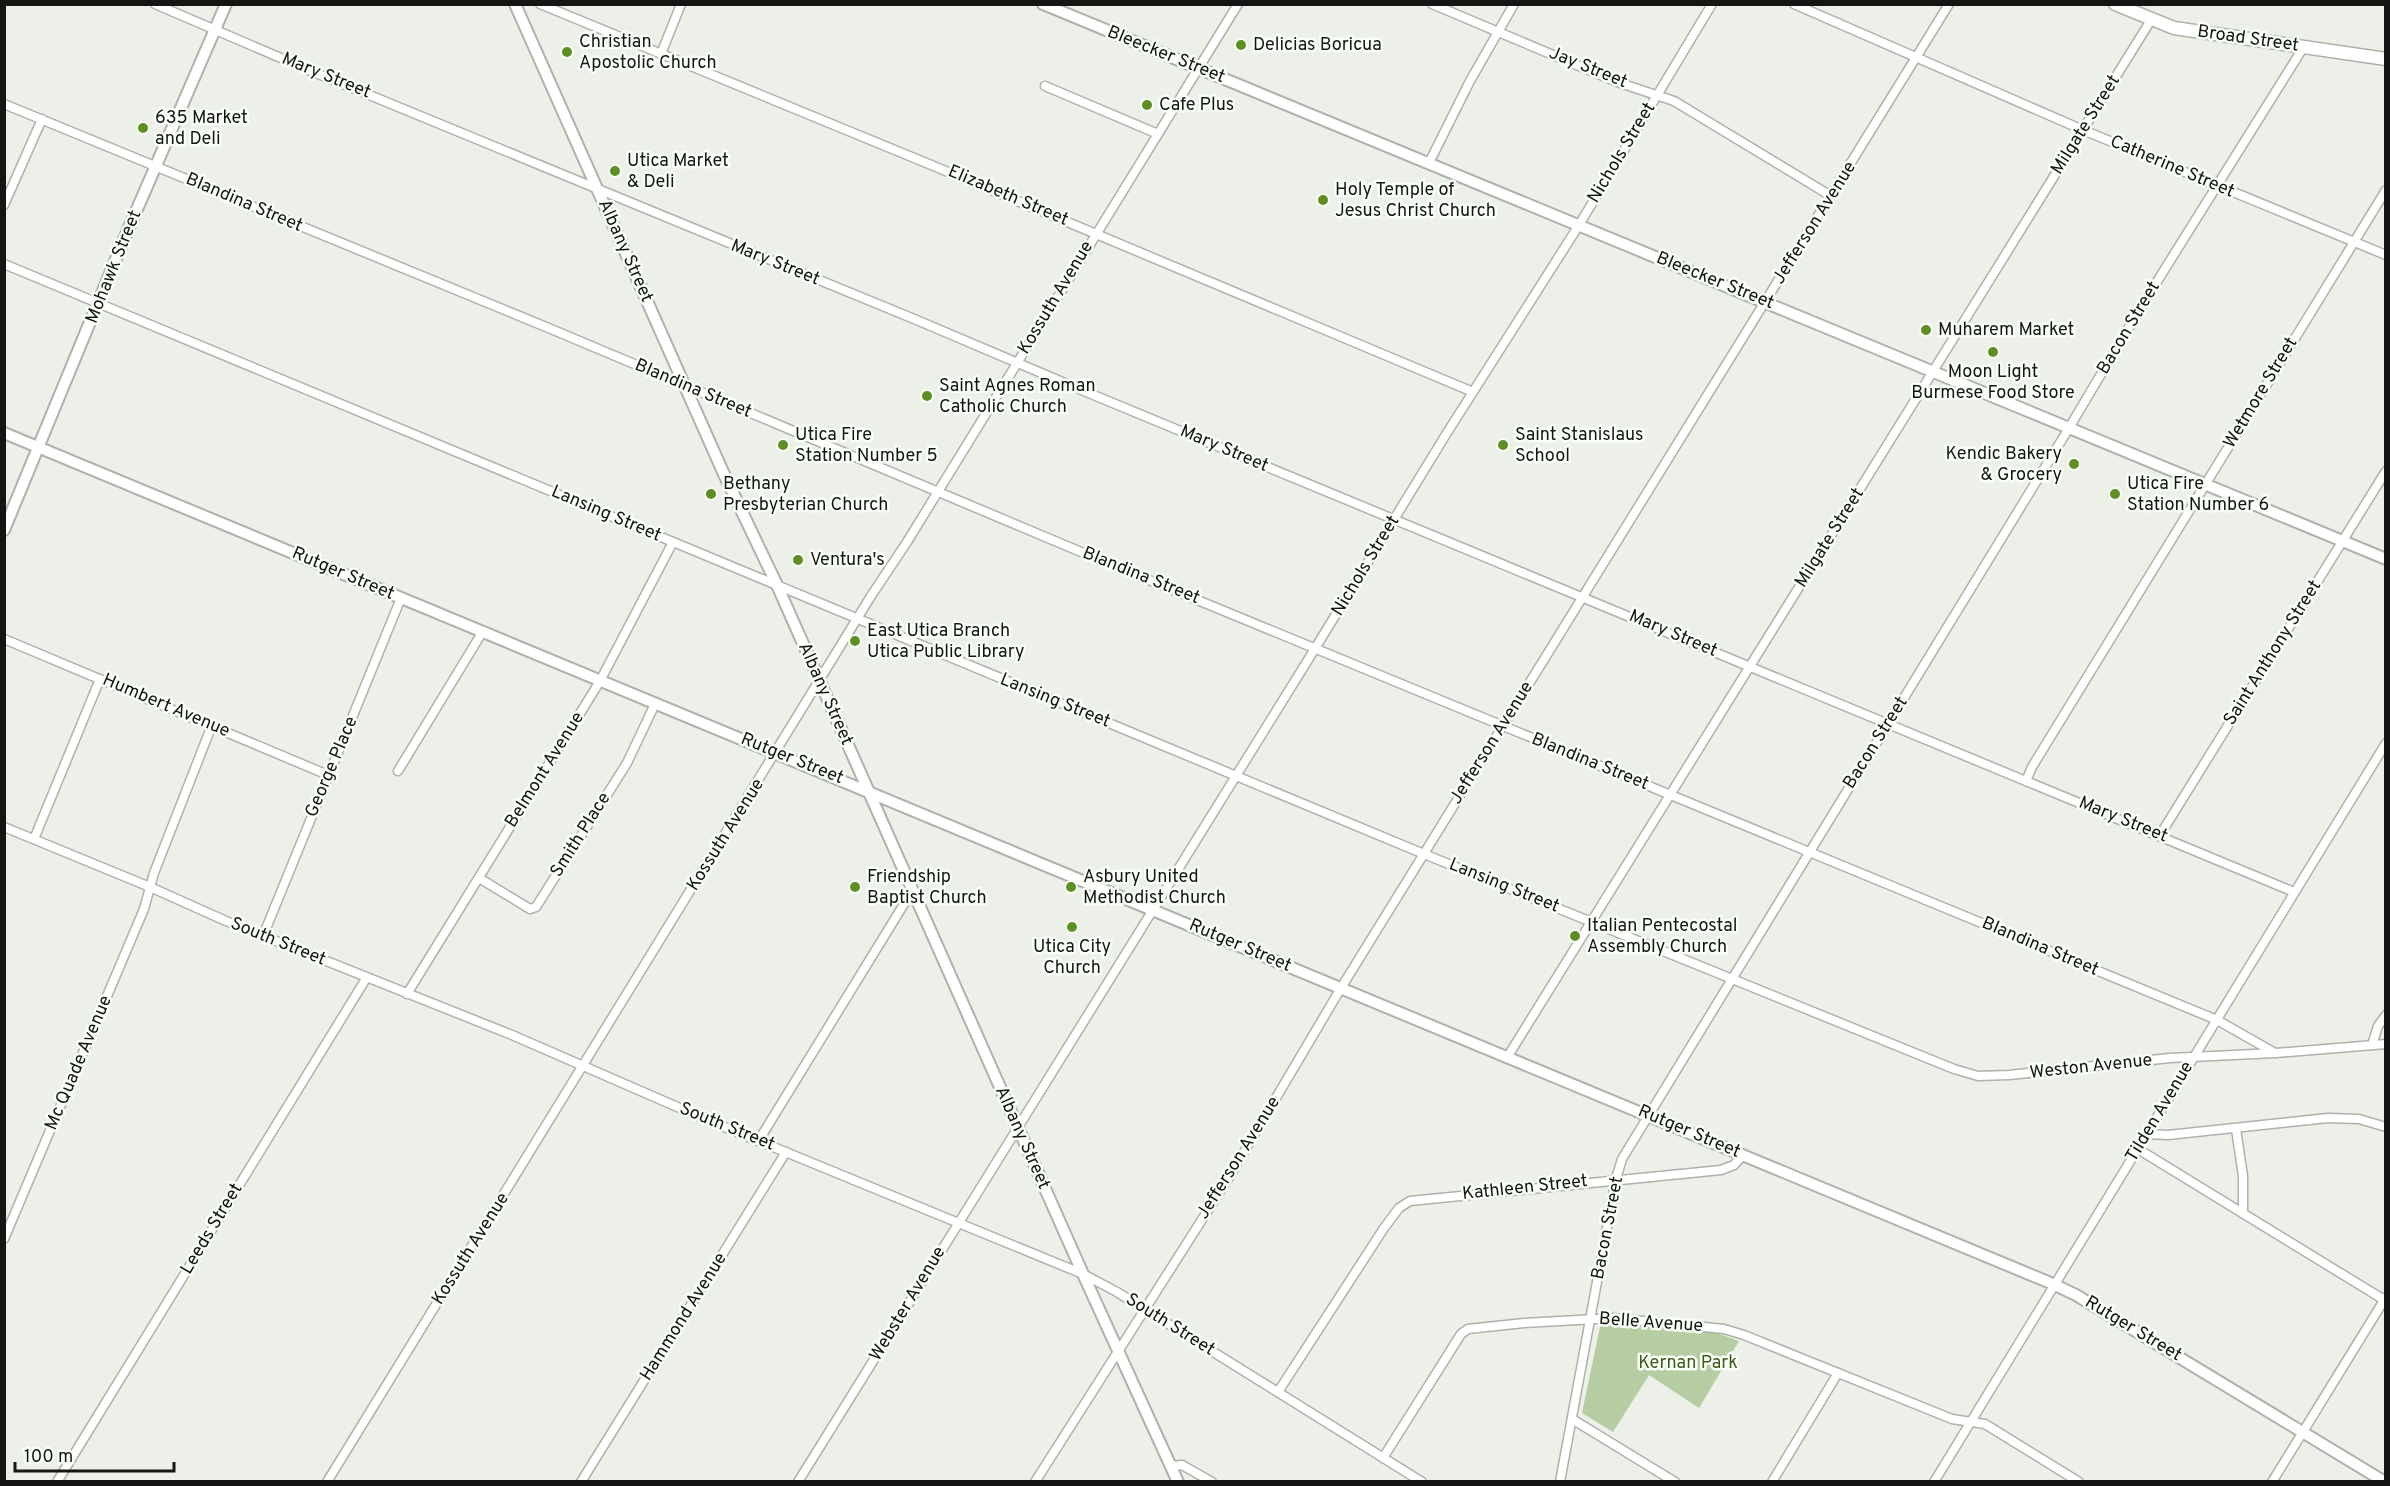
<svg xmlns="http://www.w3.org/2000/svg" width="2390" height="1486" font-family="Overpass,sans-serif">
<style>
.green{fill:#b6cca3}
.lines{fill:none;stroke-linecap:round;stroke-linejoin:round}
.minor-casing{stroke:#adb2aa;stroke-width:11}
.tertiary-casing{stroke:#adb2aa;stroke-width:14}
.secondary-casing{stroke:#adb2aa;stroke-width:15}
.minor{stroke:#fff;stroke-width:8}
.tertiary{stroke:#fff;stroke-width:10}
.secondary{stroke:#fff;stroke-width:12}
.poi-dot{fill:#5f8f24;stroke:#f9fef6;stroke-width:2}
.labels{text-anchor:middle;dominant-baseline:central;stroke-width:5;stroke-linejoin:round;paint-order:stroke}
.street-label{font-size:18px;fill:#141613;stroke:#f9fef6}
.poi-label{font-size:18px;fill:#141613;stroke:#f9fef6;text-anchor:start}
.park-label{font-size:18px;fill:#3c5b16;stroke:#f9fef6}
</style>
<rect width="100%" height="100%" fill="#ecf0e8"/>
<polygon class="green" points="1601,1322 1717,1333 1739,1341 1699,1408 1649,1375 1613,1432 1582,1413"/>
<g class="lines">
<g class="minor-casing">
<g id="minor">
<polyline points="155,4 311,71 919,321 1079,389 2294,892"/>
<polyline points="540,4 941,169 1473,392"/>
<polyline points="1432,4 1617,82 1674,101 1831,196"/>
<polyline points="1794,4 2083,130 2386,255"/>
<polyline points="661,54 681,4"/>
<polyline points="1045,86 1158,134"/>
<polyline points="4,104 551,329 1093,557 2217,1020 2275,1053"/>
<polyline points="1429,163 1470,81 1514,4"/>
<polyline points="4,205 42,119"/>
<polyline points="4,264 1424,854 1954,1069 1978,1076 2009,1075 2170,1058 2276,1053 2386,1044"/>
<polyline points="4,639 328,775"/>
<polyline points="398,771 483,631"/>
<polyline points="2026,781 2032,767 2386,190"/>
<polyline points="4,827 150,887 226,921 512,1035 705,1119 1083,1274 1117,1292 1422,1482"/>
<polyline points="2160,835 2386,471"/>
<polyline points="34,839 100,679"/>
<polyline points="479,878 530,909 536,907 627,763 655,704"/>
<polyline points="263,936 401,598"/>
<polyline points="407,994 600,681 673,542"/>
<polyline points="2372,1045 2378,1026 2386,1015"/>
<polyline points="1508,1056 2151,20"/>
<polyline points="2236,1129 2243,1176 2243,1213"/>
<polyline points="2147,1134 2168,1135 2328,1118 2359,1119 2386,1127"/>
<polyline points="759,1140 912,891"/>
<polyline points="2138,1149 2386,1301"/>
<polyline points="4,1239 144,909 154,873 212,725"/>
<polyline points="1278,1392 1384,1228 1399,1208 1410,1201 1721,1170 1734,1165 1743,1155"/>
<polyline points="1572,1419 1675,1482"/>
<polyline points="1383,1458 1461,1334 1468,1329 1524,1323 1613,1318 1724,1329 1744,1335 1952,1419 1985,1424 2079,1482"/>
<polyline points="1171,1466 1182,1465 1212,1482"/>
<polyline points="57,1482 367,977"/>
<polyline points="327,1482 871,596 907,542 1238,4"/>
<polyline points="581,1482 786,1152"/>
<polyline points="798,1482 1316,647 1445,436 1579,225 1712,4"/>
<polyline points="1035,1482 1231,1174 1341,988 1949,4"/>
<polyline points="1560,1482 1616,1179 1622,1159 2069,428 2138,312 2303,48"/>
<polyline points="1772,1482 1838,1373"/>
<polyline points="1934,1482 2386,743"/>
<polyline points="2272,1482 2386,1297"/>
</g>
</g>
<g class="tertiary-casing">
<g id="tertiary">
<polyline points="515,4 723,472 777,585 1083,1274 1178,1482"/>
<polyline points="1043,4 2386,559"/>
<polyline points="4,433 2053,1284 2076,1295 2385,1482"/>
<polyline points="4,530 128,230 226,4"/>
</g>
</g>
<g class="secondary-casing">
<polyline id="secondary" points="2115,4 2174,28 2386,59"/>
</g>
<use href="#minor" class="minor"/>
<use href="#tertiary" class="tertiary"/>
<use href="#secondary" class="secondary"/>
</g>
<g class="poi-dot">
<circle cx="1241" cy="45" r="6"/>
<circle cx="567" cy="52" r="6"/>
<circle cx="1147" cy="105" r="6"/>
<circle cx="143" cy="128" r="6"/>
<circle cx="615" cy="171" r="6"/>
<circle cx="1323" cy="200" r="6"/>
<circle cx="1926" cy="330" r="6"/>
<circle cx="1993" cy="352" r="6"/>
<circle cx="927" cy="396" r="6"/>
<circle cx="783" cy="445" r="6"/>
<circle cx="1503" cy="445" r="6"/>
<circle cx="2074" cy="464" r="6"/>
<circle cx="711" cy="494" r="6"/>
<circle cx="2115" cy="494" r="6"/>
<circle cx="798" cy="560" r="6"/>
<circle cx="855" cy="641" r="6"/>
<circle cx="855" cy="887" r="6"/>
<circle cx="1071" cy="887" r="6"/>
<circle cx="1072" cy="927" r="6"/>
<circle cx="1575" cy="936" r="6"/>
</g>
<g class="labels">
<g class="street-label">
<text transform="translate(2248 39) rotate(8)">Broad Street</text>
<text transform="translate(1166 55) rotate(22)">Bleecker Street</text>
<text transform="translate(1588 68) rotate(22)">Jay Street</text>
<text transform="translate(326 76) rotate(22)">Mary Street</text>
<text transform="translate(2086 125) rotate(-58)">Milgate Street</text>
<text transform="translate(1622 153) rotate(-59)">Nichols Street</text>
<text transform="translate(2172 167) rotate(23)">Catherine Street</text>
<text transform="translate(1008 196) rotate(23)">Elizabeth Street</text>
<text transform="translate(244 203) rotate(23)">Blandina Street</text>
<text transform="translate(1815 223) rotate(-58)">Jefferson Avenue</text>
<text transform="translate(625 251) rotate(66)">Albany Street</text>
<text transform="translate(775 263) rotate(22)">Mary Street</text>
<text transform="translate(114 267) rotate(-68)">Mohawk Street</text>
<text transform="translate(1715 281) rotate(22)">Bleecker Street</text>
<text transform="translate(1056 298) rotate(-59)">Kossuth Avenue</text>
<text transform="translate(2129 328) rotate(-59)">Bacon Street</text>
<text transform="translate(693 389) rotate(23)">Blandina Street</text>
<text transform="translate(2261 393) rotate(-59)">Wetmore Street</text>
<text transform="translate(1224 449) rotate(23)">Mary Street</text>
<text transform="translate(606 514) rotate(23)">Lansing Street</text>
<text transform="translate(1830 538) rotate(-58)">Milgate Street</text>
<text transform="translate(1366 566) rotate(-59)">Nichols Street</text>
<text transform="translate(343 574) rotate(23)">Rutger Street</text>
<text transform="translate(1141 576) rotate(22)">Blandina Street</text>
<text transform="translate(1673 634) rotate(23)">Mary Street</text>
<text transform="translate(2273 653) rotate(-58)">Saint Anthony Street</text>
<text transform="translate(825 694) rotate(66)">Albany Street</text>
<text transform="translate(1055 701) rotate(22)">Lansing Street</text>
<text transform="translate(166 706) rotate(23)">Humbert Avenue</text>
<text transform="translate(1492 743) rotate(-58)">Jefferson Avenue</text>
<text transform="translate(1876 743) rotate(-58)">Bacon Street</text>
<text transform="translate(792 759) rotate(22)">Rutger Street</text>
<text transform="translate(1590 762) rotate(22)">Blandina Street</text>
<text transform="translate(332 767) rotate(-67)">George Place</text>
<text transform="translate(545 770) rotate(-58)">Belmont Avenue</text>
<text transform="translate(2123 820) rotate(22)">Mary Street</text>
<text transform="translate(581 835) rotate(-58)">Smith Place</text>
<text transform="translate(726 835) rotate(-58)">Kossuth Avenue</text>
<text transform="translate(1504 886) rotate(22)">Lansing Street</text>
<text transform="translate(278 942) rotate(22)">South Street</text>
<text transform="translate(1240 946) rotate(23)">Rutger Street</text>
<text transform="translate(2040 947) rotate(23)">Blandina Street</text>
<text transform="translate(79 1063) rotate(-67)">Mc Quade Avenue</text>
<text transform="translate(2091 1067) rotate(-6)">Weston Avenue</text>
<text transform="translate(2160 1112) rotate(-59)">Tilden Avenue</text>
<text transform="translate(727 1127) rotate(22)">South Street</text>
<text transform="translate(1689 1132) rotate(23)">Rutger Street</text>
<text transform="translate(1022 1138) rotate(66)">Albany Street</text>
<text transform="translate(1239 1158) rotate(-58)">Jefferson Avenue</text>
<text transform="translate(1525 1188) rotate(-6)">Kathleen Street</text>
<text transform="translate(1608 1228) rotate(-79)">Bacon Street</text>
<text transform="translate(212 1229) rotate(-59)">Leeds Street</text>
<text transform="translate(471 1249) rotate(-58)">Kossuth Avenue</text>
<text transform="translate(908 1304) rotate(-59)">Webster Avenue</text>
<text transform="translate(684 1317) rotate(-58)">Hammond Avenue</text>
<text transform="translate(1651 1323) rotate(4)">Belle Avenue</text>
<text transform="translate(1170 1325) rotate(32)">South Street</text>
<text transform="translate(2133 1329) rotate(31)">Rutger Street</text>
</g>
<g class="poi-label">
<text x="579" y="42">Christian<tspan x="579" dy="21">Apostolic Church</tspan></text>
<text x="1253" y="45">Delicias Boricua</text>
<text x="1159" y="105">Cafe Plus</text>
<text x="155" y="118">635 Market<tspan x="155" dy="21">and Deli</tspan></text>
<text x="627" y="161">Utica Market<tspan x="627" dy="21">&amp; Deli</tspan></text>
<text x="1335" y="190">Holy Temple of<tspan x="1335" dy="21">Jesus Christ Church</tspan></text>
<text x="1938" y="330">Muharem Market</text>
<text x="1993" y="372" text-anchor="middle">Moon Light<tspan x="1993" dy="21">Burmese Food Store</tspan></text>
<text x="939" y="386">Saint Agnes Roman<tspan x="939" dy="21">Catholic Church</tspan></text>
<text x="795" y="435">Utica Fire<tspan x="795" dy="21">Station Number 5</tspan></text>
<text x="1515" y="435">Saint Stanislaus<tspan x="1515" dy="21">School</tspan></text>
<text x="2062" y="454" text-anchor="end">Kendic Bakery<tspan x="2062" dy="21">&amp; Grocery</tspan></text>
<text x="723" y="484">Bethany<tspan x="723" dy="21">Presbyterian Church</tspan></text>
<text x="2127" y="484">Utica Fire<tspan x="2127" dy="21">Station Number 6</tspan></text>
<text x="810" y="560">Ventura's</text>
<text x="867" y="631">East Utica Branch<tspan x="867" dy="21">Utica Public Library</tspan></text>
<text x="867" y="877">Friendship<tspan x="867" dy="21">Baptist Church</tspan></text>
<text x="1083" y="877">Asbury United<tspan x="1083" dy="21">Methodist Church</tspan></text>
<text x="1587" y="926">Italian Pentecostal<tspan x="1587" dy="21">Assembly Church</tspan></text>
<text x="1072" y="947" text-anchor="middle">Utica City<tspan x="1072" dy="21">Church</tspan></text>
</g>
<g class="park-label">
<text x="1688" y="1363">Kernan Park</text>
</g>
</g>
<rect width="2390" height="1486" fill="none" stroke="#141613" stroke-width="12"/>
<path d="M15 1462v9h159v-9" fill="none" stroke="#141613" stroke-width="3"/>
<text x="24" y="1462" font-size="18" fill="#141613" stroke="#f9fef6" stroke-width="4.5" paint-order="stroke">100 m</text>
</svg>
